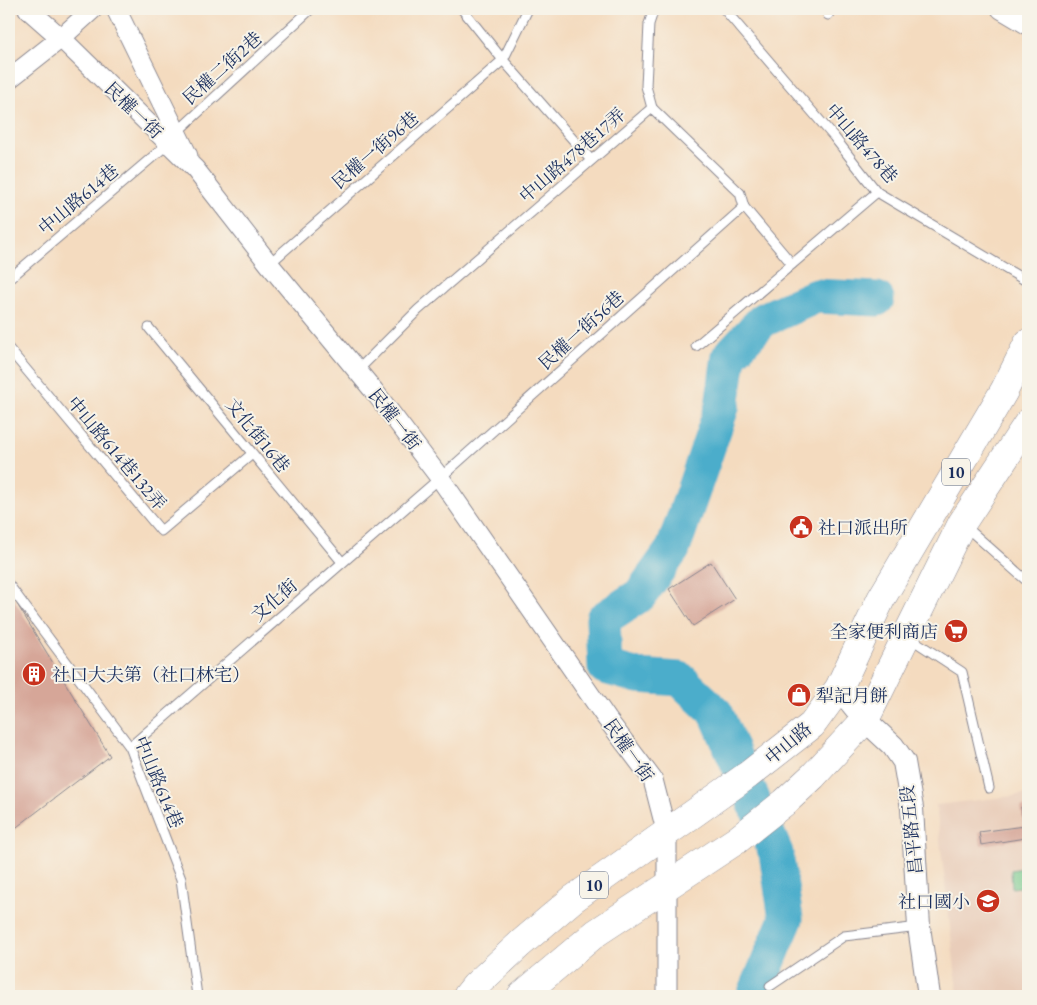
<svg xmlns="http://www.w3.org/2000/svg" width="1037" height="1005" font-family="'EB Garamond','Noto Serif TC',serif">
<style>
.built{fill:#e9cdba}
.green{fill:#75c88b;stroke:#487c74}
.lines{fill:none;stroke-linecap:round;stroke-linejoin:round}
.river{stroke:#4cadcb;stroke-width:35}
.building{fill:#d6a698}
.service-casing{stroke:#88858e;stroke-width:11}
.minor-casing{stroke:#88858e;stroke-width:21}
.tertiary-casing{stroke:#88858e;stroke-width:24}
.primary-casing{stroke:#88858e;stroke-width:29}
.service{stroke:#fff;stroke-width:9}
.minor{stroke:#fff;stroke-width:19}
.tertiary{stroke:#fff;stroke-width:22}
.primary{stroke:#fff;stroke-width:28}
.labels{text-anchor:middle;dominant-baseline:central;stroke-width:4;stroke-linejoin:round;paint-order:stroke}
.shield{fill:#f7f3e8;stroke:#5d6a87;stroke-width:1}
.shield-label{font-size:16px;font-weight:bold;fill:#1b2f5e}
.street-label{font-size:18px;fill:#1b2f5e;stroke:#f7f3e8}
.poi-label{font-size:18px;fill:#1b2f5e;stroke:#f7f3e8;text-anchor:start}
</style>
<rect width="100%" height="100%" fill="#f7f3e8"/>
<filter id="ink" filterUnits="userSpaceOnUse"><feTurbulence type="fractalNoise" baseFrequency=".02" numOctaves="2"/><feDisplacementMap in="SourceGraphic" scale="10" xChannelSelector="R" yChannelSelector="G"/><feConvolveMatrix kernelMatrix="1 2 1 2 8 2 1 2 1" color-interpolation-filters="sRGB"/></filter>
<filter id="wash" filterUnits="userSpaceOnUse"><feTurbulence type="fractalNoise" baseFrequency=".0096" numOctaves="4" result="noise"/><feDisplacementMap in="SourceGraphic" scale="20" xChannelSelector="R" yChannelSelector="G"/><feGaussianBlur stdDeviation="1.12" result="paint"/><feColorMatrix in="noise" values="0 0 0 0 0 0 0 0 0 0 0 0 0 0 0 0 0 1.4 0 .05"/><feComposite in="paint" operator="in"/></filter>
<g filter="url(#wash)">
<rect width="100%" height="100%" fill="#f4dbbf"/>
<polygon class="built" points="1028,793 1028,996 958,996 936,805 1013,796"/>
<g class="green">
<polygon points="1028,867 1028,886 1012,888 1011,870"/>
<path d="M1028,888v55c-8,-21 -3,-34 0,-55z"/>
</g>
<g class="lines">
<polyline class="river" points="754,996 786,919 776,853 716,713 680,679 638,676 605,667 603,619 640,595 673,549 722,407 729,356 763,320 816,296 877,299"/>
</g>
<g id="blocks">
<g class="building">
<polygon points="711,562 735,599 693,626 669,589"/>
<polygon points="9,591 110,756 9,833"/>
<polygon points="1028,806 1028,845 1026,845 1025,838 981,845 979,832 1024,826 1021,807"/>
</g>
</g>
</g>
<g filter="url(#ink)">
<use href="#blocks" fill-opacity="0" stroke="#88858e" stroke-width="1"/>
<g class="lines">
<g class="service-casing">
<g id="service">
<polyline points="462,9 503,60 591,160"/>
<polyline points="724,9 834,137 877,192 1028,282"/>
<polyline points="828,15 832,9"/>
<polyline points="652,108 740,193 744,207 792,264"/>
<polyline points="652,108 646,86 649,24 654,9"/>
<polyline points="177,132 311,9"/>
<polyline points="269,264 503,60 528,9"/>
<polyline points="9,279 169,143"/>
<polyline points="149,328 342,562"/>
<polyline points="696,346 877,192"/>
<polyline points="9,349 161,531 252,454"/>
<polyline points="357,371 418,310 652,108"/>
<polyline points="965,526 1028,582"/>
<polyline points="9,585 130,747 181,879 197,996"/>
<polyline points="910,638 962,672 989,788"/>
<polyline points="130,747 440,478 744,207"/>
<polyline points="770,986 844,936 919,927"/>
</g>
</g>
<g class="minor-casing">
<g id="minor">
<polyline points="28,9 61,38 195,169 269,264 374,391 440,478 607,719 653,780 667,834 667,996"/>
<polyline points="116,9 188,156"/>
<polyline points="1001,9 1028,25"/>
<polyline points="9,79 61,38 93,9"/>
</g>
</g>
<g class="tertiary-casing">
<polyline id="tertiary" points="839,688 865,720 893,746 904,762 912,808 919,927 929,996"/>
</g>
<g class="primary-casing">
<g id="primary">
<polyline points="467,996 475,986 520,944 573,899 748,775 812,725 839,688 881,599 1004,391 1028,343"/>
<polyline points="521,996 596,933 737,840 785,802 813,776 865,720 962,523 1028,423"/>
</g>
</g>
<use href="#service" class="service"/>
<use href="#minor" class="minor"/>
<use href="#tertiary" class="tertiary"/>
<use href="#primary" class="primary"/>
</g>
</g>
<defs>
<g id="civic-disc" transform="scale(1.25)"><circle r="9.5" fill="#c8321e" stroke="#f7f3e8"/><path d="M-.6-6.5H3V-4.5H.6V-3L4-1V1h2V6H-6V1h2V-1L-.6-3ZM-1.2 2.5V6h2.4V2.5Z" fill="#fff"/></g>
<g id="supermarket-disc" transform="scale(1.25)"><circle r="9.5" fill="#c8321e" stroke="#f7f3e8"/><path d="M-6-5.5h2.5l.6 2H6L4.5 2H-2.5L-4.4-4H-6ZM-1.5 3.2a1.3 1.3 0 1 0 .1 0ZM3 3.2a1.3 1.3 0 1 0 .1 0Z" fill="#fff"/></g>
<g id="building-disc" transform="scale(1.25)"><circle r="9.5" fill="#c8321e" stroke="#f7f3e8"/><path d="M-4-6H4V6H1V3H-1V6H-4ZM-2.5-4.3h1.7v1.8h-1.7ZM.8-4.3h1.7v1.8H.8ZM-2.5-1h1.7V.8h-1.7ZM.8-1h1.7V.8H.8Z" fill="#fff"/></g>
<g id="shop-disc" transform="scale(1.25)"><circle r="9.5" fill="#c8321e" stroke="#f7f3e8"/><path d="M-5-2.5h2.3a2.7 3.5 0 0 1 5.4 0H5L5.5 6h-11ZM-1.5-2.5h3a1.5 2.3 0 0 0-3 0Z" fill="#fff"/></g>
<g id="school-disc" transform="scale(1.25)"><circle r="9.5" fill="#c8321e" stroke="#f7f3e8"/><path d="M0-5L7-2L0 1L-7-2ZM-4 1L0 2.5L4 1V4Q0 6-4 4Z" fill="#fff"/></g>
</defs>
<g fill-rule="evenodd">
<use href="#civic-disc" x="801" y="527"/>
<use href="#supermarket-disc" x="956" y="631"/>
<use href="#building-disc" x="34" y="674"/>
<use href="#shop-disc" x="799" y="695"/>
<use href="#school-disc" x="988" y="901"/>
</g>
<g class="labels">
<g class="shield">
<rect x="942" y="458.5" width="28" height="27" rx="4"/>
<rect x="580" y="871.5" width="28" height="27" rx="4"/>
</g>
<g class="shield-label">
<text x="956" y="472">10</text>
<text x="594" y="885">10</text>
</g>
<g class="street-label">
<text transform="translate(222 68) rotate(-42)">民權二街2巷</text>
<text transform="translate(134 110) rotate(44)">民權一街</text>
<text transform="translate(862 143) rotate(49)">中山路478巷</text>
<text transform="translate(375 150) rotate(-41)">民權一街96巷</text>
<text transform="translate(572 155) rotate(-41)">中山路478巷17弄</text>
<text transform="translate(78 199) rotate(-40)">中山路614巷</text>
<text transform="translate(581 330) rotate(-42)">民權一街56巷</text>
<text transform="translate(395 419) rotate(52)">民權一街</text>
<text transform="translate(258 435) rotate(51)">文化街16巷</text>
<text transform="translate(117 453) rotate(50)">中山路614巷132弄</text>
<text transform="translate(274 600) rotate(-41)">文化街</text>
<text transform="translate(788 743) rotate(-40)">中山路</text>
<text transform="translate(629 750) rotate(55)">民權一街</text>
<text transform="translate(159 782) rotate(67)">中山路614巷</text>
<text transform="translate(911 830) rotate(-96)">昌平路五段</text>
</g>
<g class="poi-label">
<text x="818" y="527">社口派出所</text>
<text x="938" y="631" text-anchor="end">全家便利商店</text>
<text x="52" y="674">社口大夫第（社口林宅）</text>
<text x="816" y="695">犁記月餅</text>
<text x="970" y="901" text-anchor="end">社口國小</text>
</g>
</g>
<rect width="1037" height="1005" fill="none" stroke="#f7f3e8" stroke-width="30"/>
</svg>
